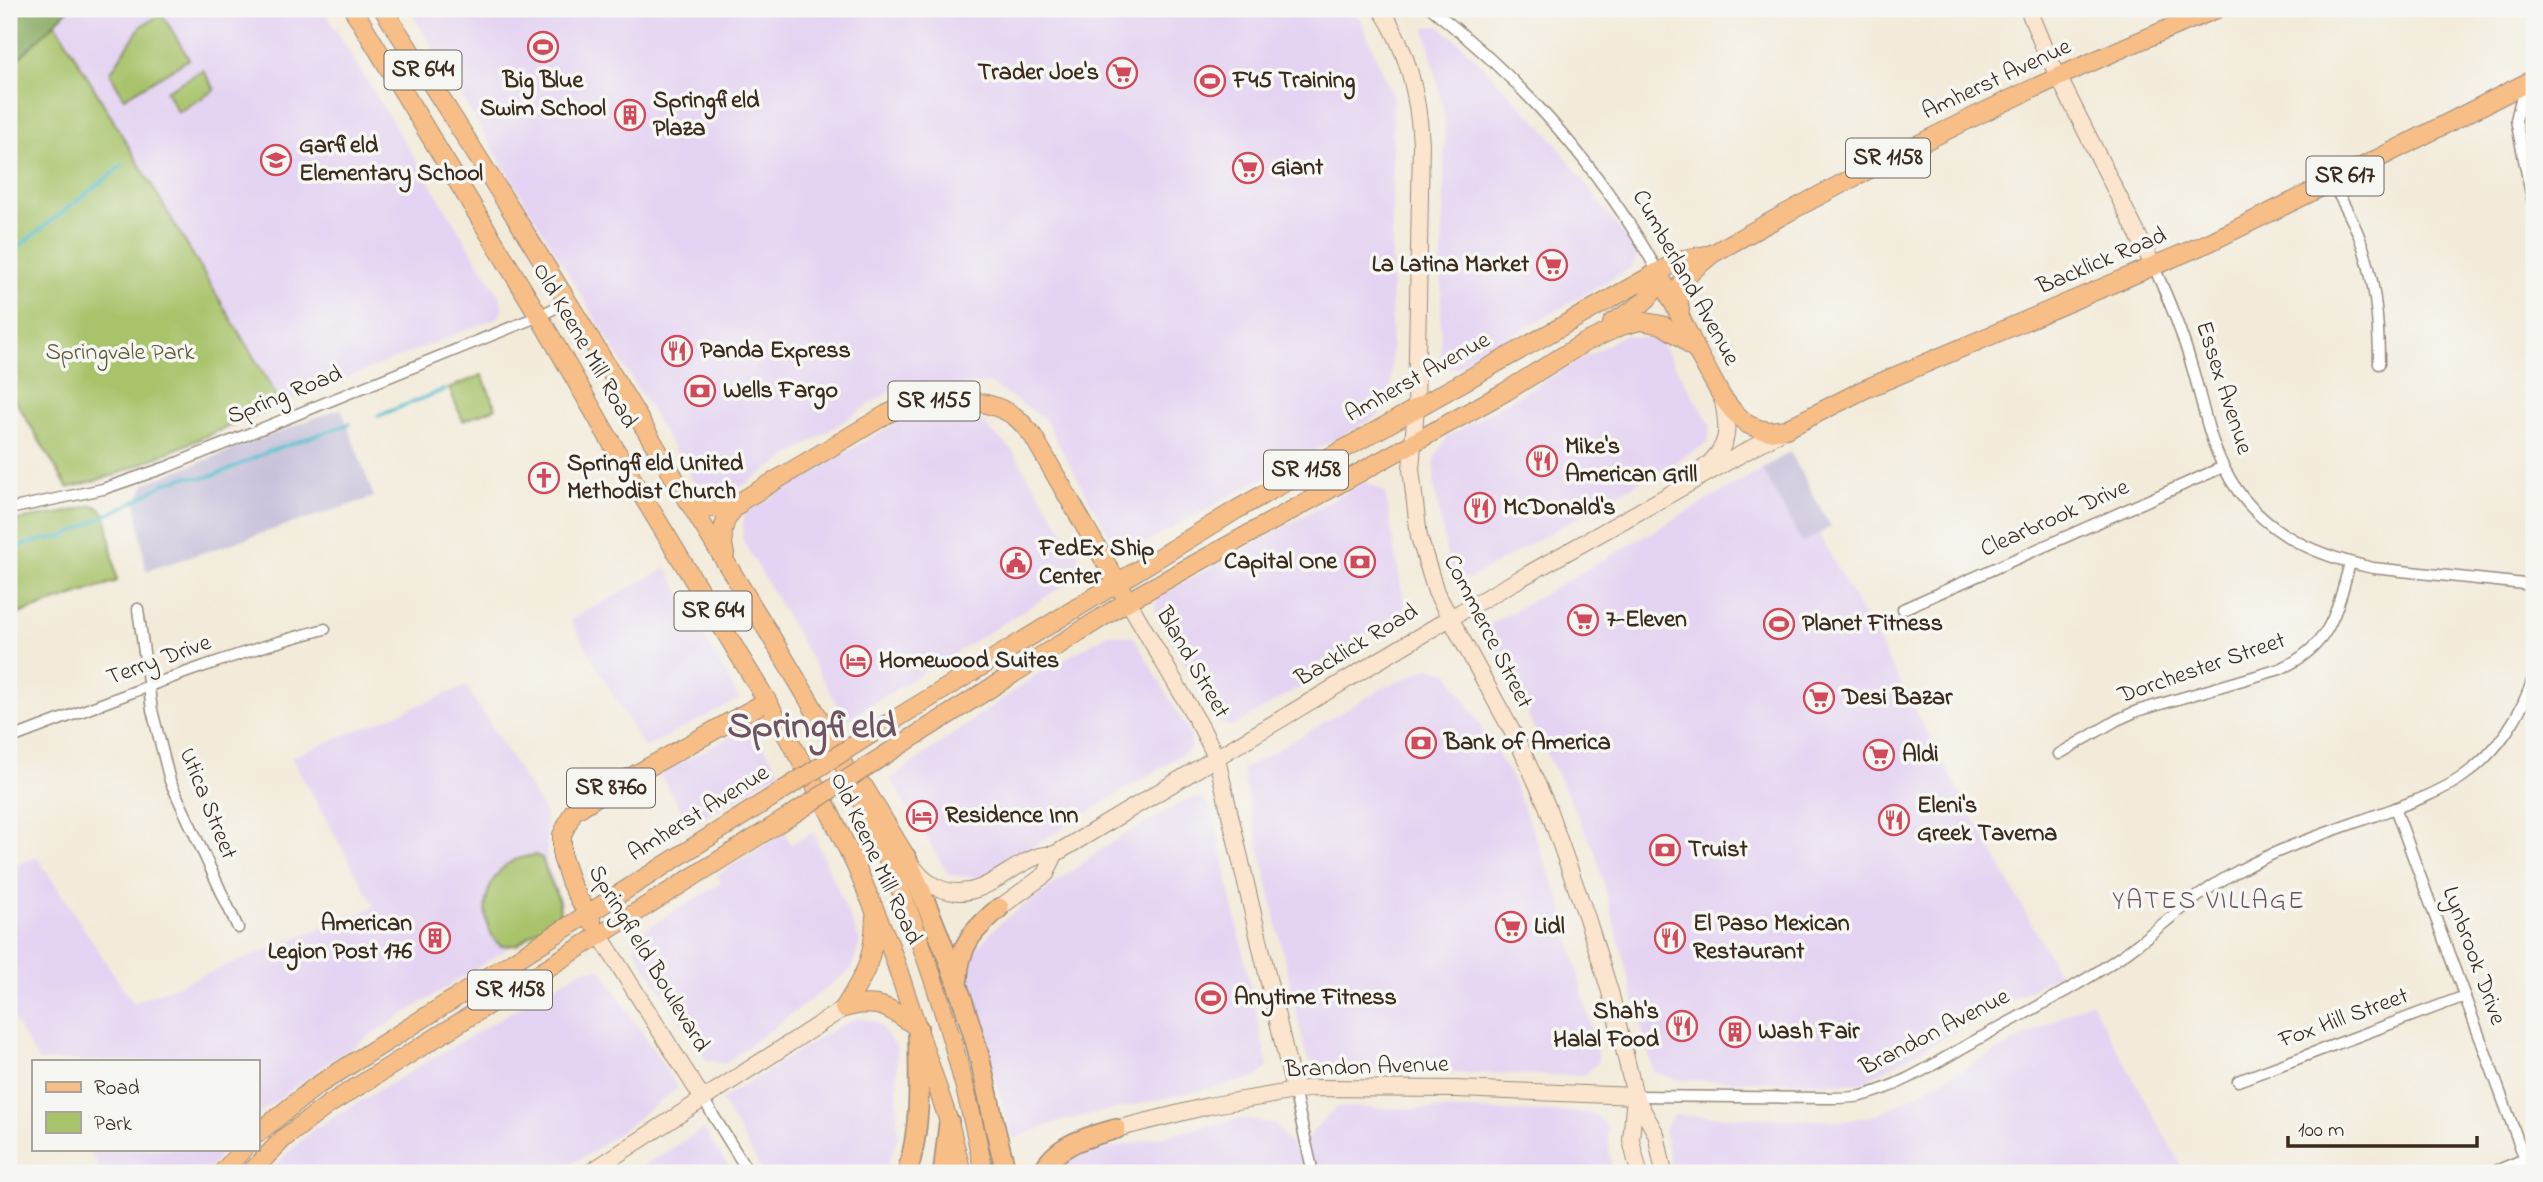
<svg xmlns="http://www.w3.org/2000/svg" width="2543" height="1182" font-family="'Indie Flower',sans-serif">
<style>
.built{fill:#e4d3f2}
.industrial{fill:#c6c0da}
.green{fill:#a8c36a;stroke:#727644;stroke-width:2}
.forest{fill:#86a95e;stroke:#606a3e;stroke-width:2}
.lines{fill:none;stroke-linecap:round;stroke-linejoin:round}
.stream{stroke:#52becc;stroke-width:3.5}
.street-casing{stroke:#978a7c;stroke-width:13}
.secondary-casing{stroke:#978a7c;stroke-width:18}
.primary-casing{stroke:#978a7c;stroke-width:20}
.highway-casing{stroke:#978a7c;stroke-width:22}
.street{stroke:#fff;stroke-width:10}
.secondary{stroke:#fce5cf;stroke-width:16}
.primary{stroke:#f7be88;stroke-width:18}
.highway{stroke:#f7be88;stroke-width:19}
.primary-bridge-casing{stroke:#978a7c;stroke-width:20;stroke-linecap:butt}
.primary-bridge{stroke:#f7be88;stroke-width:18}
.labels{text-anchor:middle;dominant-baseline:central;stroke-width:7;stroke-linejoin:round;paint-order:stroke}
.shield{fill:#f6f6f2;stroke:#73675e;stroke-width:2}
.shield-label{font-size:23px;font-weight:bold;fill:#3b2a1e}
.poi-label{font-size:24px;font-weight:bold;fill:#3b2a1e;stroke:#f6f6f2;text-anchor:start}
.street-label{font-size:24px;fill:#3b2a1e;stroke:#f6f6f2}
.park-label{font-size:24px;fill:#5c5835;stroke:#f6f6f2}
.neighbourhood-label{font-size:26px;letter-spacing:2px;fill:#6e5461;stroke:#f6f6f2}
.town-label{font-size:38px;font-weight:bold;fill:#6e5461;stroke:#f6f6f2}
</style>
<rect width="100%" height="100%" fill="#f6f6f2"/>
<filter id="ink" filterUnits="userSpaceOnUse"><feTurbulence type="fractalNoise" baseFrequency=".0143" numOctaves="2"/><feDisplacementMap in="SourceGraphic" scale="14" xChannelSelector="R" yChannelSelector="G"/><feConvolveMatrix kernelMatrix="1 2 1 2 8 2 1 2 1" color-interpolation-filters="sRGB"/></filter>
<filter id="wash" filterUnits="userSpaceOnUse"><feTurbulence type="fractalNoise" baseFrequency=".00686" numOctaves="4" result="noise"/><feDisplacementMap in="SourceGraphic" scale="28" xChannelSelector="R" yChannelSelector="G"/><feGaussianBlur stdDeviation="1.57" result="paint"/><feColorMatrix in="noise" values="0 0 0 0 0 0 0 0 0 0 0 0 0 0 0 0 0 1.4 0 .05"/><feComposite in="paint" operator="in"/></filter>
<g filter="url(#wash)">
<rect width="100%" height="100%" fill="#f3ebda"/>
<g class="built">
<polygon points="70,9 323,9 500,297 503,308 499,317 279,405 56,24"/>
<polygon points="409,9 1351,9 1361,20 1393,97 1391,393 1379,415 1134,549 1113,543 1045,419 989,383 891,391 723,498 714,500 707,498 701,494"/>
<polygon points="1439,26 1459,42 1548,133 1629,242 1637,257 1631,268 1456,368 1440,365 1445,119 1425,27"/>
<polygon points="1624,335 1660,341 1711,425 1708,443 1469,579 1450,572 1434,486 1435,457 1448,436"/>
<polygon points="941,413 977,418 1013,451 1079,556 1075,579 846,720 742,539 744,514 898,422"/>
<polygon points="1762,469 1802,542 1819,534 2059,974 1861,1083 1676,1080 1653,1071 1595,851 1488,635 1491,624"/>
<polygon points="1365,482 1385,492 1406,614 1320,663 1326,672 1232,727 1217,721 1155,612 1156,598"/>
<polygon points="667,568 739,699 644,748 570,620"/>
<polygon points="1109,634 1134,637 1191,736 1191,749 982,878 949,875 890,779 1039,673"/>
<polygon points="1430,667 1448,672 1511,777 1561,902 1599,1061 1584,1076 1321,1069 1307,1059 1242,770 1378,691"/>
<polygon points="466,686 546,814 547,861 562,904 560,915 329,1062 257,1115 257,1061 38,1061 9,1011 9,868 37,857 133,1003 375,907 291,757"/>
<polygon points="750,726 780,771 690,826 660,774"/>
<polygon points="1190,798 1202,798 1212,809 1268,1067 1256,1078 1053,1123 1013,1139 967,984 971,954 1000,923 1109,844"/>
<polygon points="784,832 791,844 813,832 860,941 852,969 724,1064 706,1060 635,950 638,934 721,883 717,875"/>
<polygon points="584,969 601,969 678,1088 592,1152 556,1173 266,1173 315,1128"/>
<polygon points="2091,1001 2185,1173 1672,1173 1664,1130 1674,1115 1843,1121 1877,1115"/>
<polygon points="857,1018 877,1022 897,1048 898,1136 885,1173 763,1173 721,1100 832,1030"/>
<polygon points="1336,1107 1593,1113 1607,1126 1612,1173 1063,1173 1060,1160 1242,1118 1274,1124 1295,1150"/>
<polygon points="703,1129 733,1173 632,1173"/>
<polygon points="88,1149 224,1149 207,1173 102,1173"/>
</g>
<g class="industrial">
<polygon points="341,408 374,497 146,571 136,503 146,483"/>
<polygon points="1790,452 1831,527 1802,543 1762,469"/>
</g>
<g class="green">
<polygon points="162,14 189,59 124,98 110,73 141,26"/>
<polygon points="56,24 279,400 277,401 279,405 115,475 68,488 9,390 9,54"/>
<polygon points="203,70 215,90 178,112 166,91"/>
<polygon points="482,375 496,408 463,421 449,388"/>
<polygon points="93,505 101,509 106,517 117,581 9,617 9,521 69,512"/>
<path d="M535,855l7,3c4,18 21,41 17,56l-42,31 -16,1c-25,-21 -18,-66 8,-83 8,-5 17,-6 26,-8z"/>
</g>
<polygon class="forest" points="9,9 69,9 9,68"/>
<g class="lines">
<g class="stream">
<polyline points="9,254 123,165"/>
<polyline points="378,416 446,389"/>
<polyline points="9,552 19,546 40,540 63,537 139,499 165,483 187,477 204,478 223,472 267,452 349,424"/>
</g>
</g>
</g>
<g filter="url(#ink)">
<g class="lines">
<g class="street-casing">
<g id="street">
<path d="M1432,9c94,75 168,158 226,263"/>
<polyline points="1759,9 1762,9"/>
<polyline points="2534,89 2525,83 2516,120 2534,209"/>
<path d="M2332,182c9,18 20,36 27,54 16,42 20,84 20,128"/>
<path d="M2154,267c15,33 28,65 38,100 10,33 16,70 32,101 31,61 85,86 149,100l161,17"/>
<polyline points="9,509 103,489 167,467 539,316 569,301"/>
<polyline points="2534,541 2534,558"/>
<polyline points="138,609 152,710 170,781 238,928"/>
<polyline points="1903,609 2223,467"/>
<path d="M9,739c104,-39 208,-82 316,-110"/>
<path d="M2059,754l58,-34 20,-9 143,-42c51,-23 56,-56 70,-106"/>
<polyline points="2395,808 2530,1173"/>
<polyline points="2238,1081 2465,996"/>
<polyline points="1294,1090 1313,1173"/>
<path d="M1635,1096l195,2c10,0 21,0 31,-2 42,-10 82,-38 119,-58 52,-29 108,-56 155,-92 34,-26 65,-55 103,-75 47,-26 101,-42 152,-61 25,-9 50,-18 72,-33 35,-24 60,-62 72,-102"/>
<polyline points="703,1099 749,1173"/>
<polyline points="2491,1173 2534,1155"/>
</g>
</g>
<g class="secondary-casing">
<g id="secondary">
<path d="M1381,9c27,41 37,86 40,134l-5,264 -5,62 8,68 17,55 83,152 28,62 40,112 24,77 24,101 21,38 8,39"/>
<polyline points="2028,9 2044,48 2154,267"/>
<path d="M1703,469c28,-23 26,-39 19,-72"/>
<polyline points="1128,601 1201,727 1217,759 1294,1090"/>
<path d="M914,868c8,11 17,18 30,22 38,11 62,-23 95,-34 5,-1 11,-1 16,-2l395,-236 334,-188"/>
<polyline points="999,908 1046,874 1055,854"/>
<polyline points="599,934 703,1099"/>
<polyline points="1635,1096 1631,1140 1639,1173"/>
<polyline points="1116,1129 1208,1106 1312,1088 1456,1089 1635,1096"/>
<polyline points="589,1173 844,1008"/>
</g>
</g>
<g class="primary-casing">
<g id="primary">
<polyline points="353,9 539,316 634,482 767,701 825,803 855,864 890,946 949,1122 962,1173"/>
<path d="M383,9c105,161 205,324 304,490 44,73 91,146 133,221 78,142 133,295 164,453"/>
<polyline points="1658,272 1699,355 1722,397 1733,411 1747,424 1759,429 1769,431 1786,429 1863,390 2210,242 2332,182 2534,79"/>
<path d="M1680,310c-7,-30 12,-38 32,-56"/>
<path d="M1612,323c21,-14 46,-23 46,-51"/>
<path d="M687,496c13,12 26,14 44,11l156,-93c34,-17 94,-20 127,2 7,5 13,13 19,20l89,155"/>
<path d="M725,554c-5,-21 -3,-35 14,-50"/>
<path d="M876,731l360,-221 422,-238 25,-13 29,-5c163,-91 331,-176 505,-245"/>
<polyline points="888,753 1128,601 1505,392 1582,344 1621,326 1640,321 1662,325 1684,339 1692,347"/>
<polyline points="864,787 906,857"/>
<polyline points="592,922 571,884 562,857 562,835 573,812 604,792 767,701"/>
<path d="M844,1008c22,-35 30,-49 31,-91"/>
<path d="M844,1008c35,-10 46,0 74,20"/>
<polyline points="257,1134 315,1087 777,794"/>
<polyline points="222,1173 243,1149"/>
<polyline points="250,1173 284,1138 328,1105 790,816"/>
</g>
</g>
<g class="highway-casing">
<g id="highway">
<path d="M906,857c28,63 53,125 71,191 11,41 17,84 30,125"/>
<path d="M958,978c1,-34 17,-49 41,-70"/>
<path d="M907,1173c15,-47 12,-96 11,-145"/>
<polyline points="943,1173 949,1122"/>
<path d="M1042,1173c14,-29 45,-36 74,-44"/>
</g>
</g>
<use href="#street" class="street"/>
<use href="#secondary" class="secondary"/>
<use href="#primary" class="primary"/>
<use href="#highway" class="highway"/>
<g class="primary-bridge-casing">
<g id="primary-bridge">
<polyline points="777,794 876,731"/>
<polyline points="790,816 888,753"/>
</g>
</g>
<use href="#primary-bridge" class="primary-bridge"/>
</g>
</g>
<defs>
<g id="stadium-ring" transform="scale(1.575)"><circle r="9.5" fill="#f6f6f2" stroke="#d1495b" stroke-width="1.5"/><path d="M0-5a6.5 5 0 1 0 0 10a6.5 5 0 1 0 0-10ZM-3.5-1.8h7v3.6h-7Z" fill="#d1495b"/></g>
<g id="supermarket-ring" transform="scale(1.575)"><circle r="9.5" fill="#f6f6f2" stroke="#d1495b" stroke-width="1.5"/><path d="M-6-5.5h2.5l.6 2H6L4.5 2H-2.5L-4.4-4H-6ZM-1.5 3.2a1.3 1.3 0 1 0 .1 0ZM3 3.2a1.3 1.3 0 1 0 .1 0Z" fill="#d1495b"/></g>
<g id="building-ring" transform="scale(1.575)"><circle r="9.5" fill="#f6f6f2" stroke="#d1495b" stroke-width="1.5"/><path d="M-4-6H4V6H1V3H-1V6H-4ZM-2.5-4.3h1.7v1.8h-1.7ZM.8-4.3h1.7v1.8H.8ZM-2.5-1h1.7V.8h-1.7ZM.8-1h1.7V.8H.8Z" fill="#d1495b"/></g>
<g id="school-ring" transform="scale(1.575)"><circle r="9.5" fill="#f6f6f2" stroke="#d1495b" stroke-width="1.5"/><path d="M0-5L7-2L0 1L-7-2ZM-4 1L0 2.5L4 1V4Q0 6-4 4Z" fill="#d1495b"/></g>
<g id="restaurant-ring" transform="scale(1.575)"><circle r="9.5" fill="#f6f6f2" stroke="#d1495b" stroke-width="1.5"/><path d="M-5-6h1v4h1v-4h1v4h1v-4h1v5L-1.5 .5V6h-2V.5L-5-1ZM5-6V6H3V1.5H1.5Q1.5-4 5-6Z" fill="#d1495b"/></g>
<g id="bank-ring" transform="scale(1.575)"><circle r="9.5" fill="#f6f6f2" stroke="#d1495b" stroke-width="1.5"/><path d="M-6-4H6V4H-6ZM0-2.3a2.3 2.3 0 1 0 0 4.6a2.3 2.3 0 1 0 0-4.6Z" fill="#d1495b"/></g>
<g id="church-ring" transform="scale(1.575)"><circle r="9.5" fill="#f6f6f2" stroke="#d1495b" stroke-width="1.5"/><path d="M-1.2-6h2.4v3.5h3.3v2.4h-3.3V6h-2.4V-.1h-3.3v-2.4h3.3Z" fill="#d1495b"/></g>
<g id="civic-ring" transform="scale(1.575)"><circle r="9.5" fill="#f6f6f2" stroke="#d1495b" stroke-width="1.5"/><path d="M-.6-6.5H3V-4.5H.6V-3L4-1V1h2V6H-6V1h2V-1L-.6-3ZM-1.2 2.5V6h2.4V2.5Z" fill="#d1495b"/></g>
<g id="hotel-ring" transform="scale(1.575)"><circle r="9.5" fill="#f6f6f2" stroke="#d1495b" stroke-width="1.5"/><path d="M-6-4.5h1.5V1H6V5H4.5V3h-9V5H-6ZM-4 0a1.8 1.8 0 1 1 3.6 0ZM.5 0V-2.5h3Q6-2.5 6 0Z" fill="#d1495b"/></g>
</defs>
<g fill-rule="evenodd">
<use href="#stadium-ring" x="543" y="47"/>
<use href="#supermarket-ring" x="1122" y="73"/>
<use href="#stadium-ring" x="1210" y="81"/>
<use href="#building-ring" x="630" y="115"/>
<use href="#school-ring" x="276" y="160"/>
<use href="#supermarket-ring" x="1248" y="168"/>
<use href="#supermarket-ring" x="1552" y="265"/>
<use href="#restaurant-ring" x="677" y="351"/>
<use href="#bank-ring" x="700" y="391"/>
<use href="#restaurant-ring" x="1542" y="461"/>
<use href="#church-ring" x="544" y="478"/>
<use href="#restaurant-ring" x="1480" y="508"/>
<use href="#bank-ring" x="1360" y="562"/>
<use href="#civic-ring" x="1016" y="563"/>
<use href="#supermarket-ring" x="1583" y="620"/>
<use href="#stadium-ring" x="1779" y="624"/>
<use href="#hotel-ring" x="856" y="661"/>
<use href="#supermarket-ring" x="1819" y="698"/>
<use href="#bank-ring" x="1421" y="743"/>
<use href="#supermarket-ring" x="1879" y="755"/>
<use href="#hotel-ring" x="922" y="816"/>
<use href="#restaurant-ring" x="1894" y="820"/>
<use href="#bank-ring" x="1665" y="850"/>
<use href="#supermarket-ring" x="1511" y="927"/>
<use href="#building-ring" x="435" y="938"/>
<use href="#restaurant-ring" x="1670" y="938"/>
<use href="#stadium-ring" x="1211" y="998"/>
<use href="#restaurant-ring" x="1682" y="1026"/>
<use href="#building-ring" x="1735" y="1032"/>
</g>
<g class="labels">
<g class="shield">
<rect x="384.5" y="50.5" width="77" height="39" rx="5"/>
<rect x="1846" y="138.5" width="84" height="39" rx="5"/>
<rect x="2306.5" y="156.5" width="77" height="39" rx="5"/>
<rect x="888.5" y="381.5" width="91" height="39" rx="5"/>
<rect x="1264" y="450.5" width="84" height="39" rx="5"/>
<rect x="674.5" y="591.5" width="77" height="39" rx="5"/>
<rect x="567" y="768.5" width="88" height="39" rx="5"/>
<rect x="468" y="970.5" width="84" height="39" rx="5"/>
</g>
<g class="shield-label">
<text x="423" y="70">SR 644</text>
<text x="1888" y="158">SR 1158</text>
<text x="2345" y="176">SR 617</text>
<text x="934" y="401">SR 1155</text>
<text x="1306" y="470">SR 1158</text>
<text x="713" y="611">SR 644</text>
<text x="611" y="788">SR 8760</text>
<text x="510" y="990">SR 1158</text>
</g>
<g class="poi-label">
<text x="1099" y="73" text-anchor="end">Trader Joe's</text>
<text x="543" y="81" text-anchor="middle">Big Blue<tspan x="543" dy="28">Swim School</tspan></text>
<text x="1233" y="81">F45 Training</text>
<text x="653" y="101">Springfield<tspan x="653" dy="28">Plaza</tspan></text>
<text x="299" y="146">Garfield<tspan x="299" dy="28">Elementary School</tspan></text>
<text x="1271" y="168">Giant</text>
<text x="1529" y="265" text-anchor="end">La Latina Market</text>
<text x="700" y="351">Panda Express</text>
<text x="723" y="391">Wells Fargo</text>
<text x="1565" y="447">Mike's<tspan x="1565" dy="28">American Grill</tspan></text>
<text x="567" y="464">Springfield United<tspan x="567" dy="28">Methodist Church</tspan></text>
<text x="1503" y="508">McDonald's</text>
<text x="1039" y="549">FedEx Ship<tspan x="1039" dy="28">Center</tspan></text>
<text x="1337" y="562" text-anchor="end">Capital One</text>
<text x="1606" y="620">7-Eleven</text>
<text x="1802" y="624">Planet Fitness</text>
<text x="879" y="661">Homewood Suites</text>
<text x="1842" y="698">Desi Bazar</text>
<text x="1444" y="743">Bank of America</text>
<text x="1902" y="755">Aldi</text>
<text x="1917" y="806">Eleni's<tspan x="1917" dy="28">Greek Taverna</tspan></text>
<text x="945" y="816">Residence Inn</text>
<text x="1688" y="850">Truist</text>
<text x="412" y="924" text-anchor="end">American<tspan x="412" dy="28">Legion Post 176</tspan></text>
<text x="1693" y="924">El Paso Mexican<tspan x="1693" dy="28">Restaurant</tspan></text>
<text x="1534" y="927">Lidl</text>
<text x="1234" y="998">Anytime Fitness</text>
<text x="1659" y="1012" text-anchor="end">Shah's<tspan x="1659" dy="28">Halal Food</tspan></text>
<text x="1758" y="1032">Wash Fair</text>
</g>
<g class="street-label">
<text transform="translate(1997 80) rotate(-25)">Amherst Avenue</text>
<text transform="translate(2102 262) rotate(-23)">Backlick Road</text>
<text transform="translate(1685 278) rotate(61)">Cumberland Avenue</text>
<text transform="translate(584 346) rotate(60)">Old Keene Mill Road</text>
<text transform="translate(1418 378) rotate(-29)">Amherst Avenue</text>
<text transform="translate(2223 388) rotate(72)">Essex Avenue</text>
<text transform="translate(285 396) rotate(-22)">Spring Road</text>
<text transform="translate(2055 519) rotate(-24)">Clearbrook Drive</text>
<text transform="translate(1487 632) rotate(63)">Commerce Street</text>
<text transform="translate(1357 646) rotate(-31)">Backlick Road</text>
<text transform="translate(159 661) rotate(-20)">Terry Drive</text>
<text transform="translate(1192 663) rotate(60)">Bland Street</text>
<text transform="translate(2202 669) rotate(-19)">Dorchester Street</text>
<text transform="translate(207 804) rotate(68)">Utica Street</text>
<text transform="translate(699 814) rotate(-32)">Amherst Avenue</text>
<text transform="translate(875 859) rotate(65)">Old Keene Mill Road</text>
<text transform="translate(2473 956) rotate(70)">Lynbrook Drive</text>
<text transform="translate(648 959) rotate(59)">Springfield Boulevard</text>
<text transform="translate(2344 1019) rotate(-20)">Fox Hill Street</text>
<text transform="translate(1935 1033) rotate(-27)">Brandon Avenue</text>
<text transform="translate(1367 1068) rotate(-2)">Brandon Avenue</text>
</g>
<g class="park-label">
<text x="120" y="353">Springvale Park</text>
</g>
<g class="neighbourhood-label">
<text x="2209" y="902">YATES VILLAGE</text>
</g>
<g class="town-label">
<text x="812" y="728">Springfield</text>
</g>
</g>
<rect width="2543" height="1182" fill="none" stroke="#f6f6f2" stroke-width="35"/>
<rect x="32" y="1060" width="228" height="91" fill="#f6f6f2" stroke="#aba49d" stroke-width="2"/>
<rect x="46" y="1082" width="35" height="10" fill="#f7be88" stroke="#aba49d" stroke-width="2"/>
<text x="94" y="1094" font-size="21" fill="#3b2a1e">Road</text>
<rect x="46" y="1112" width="35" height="21" fill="#a8c36a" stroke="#aba49d" stroke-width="2"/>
<text x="94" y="1130" font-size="21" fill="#3b2a1e">Park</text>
<path d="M2288 1136v10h189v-10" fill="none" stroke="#3b2a1e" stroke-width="3.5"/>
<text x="2298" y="1136" font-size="21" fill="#3b2a1e" stroke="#f6f6f2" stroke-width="5" paint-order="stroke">100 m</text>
</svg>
